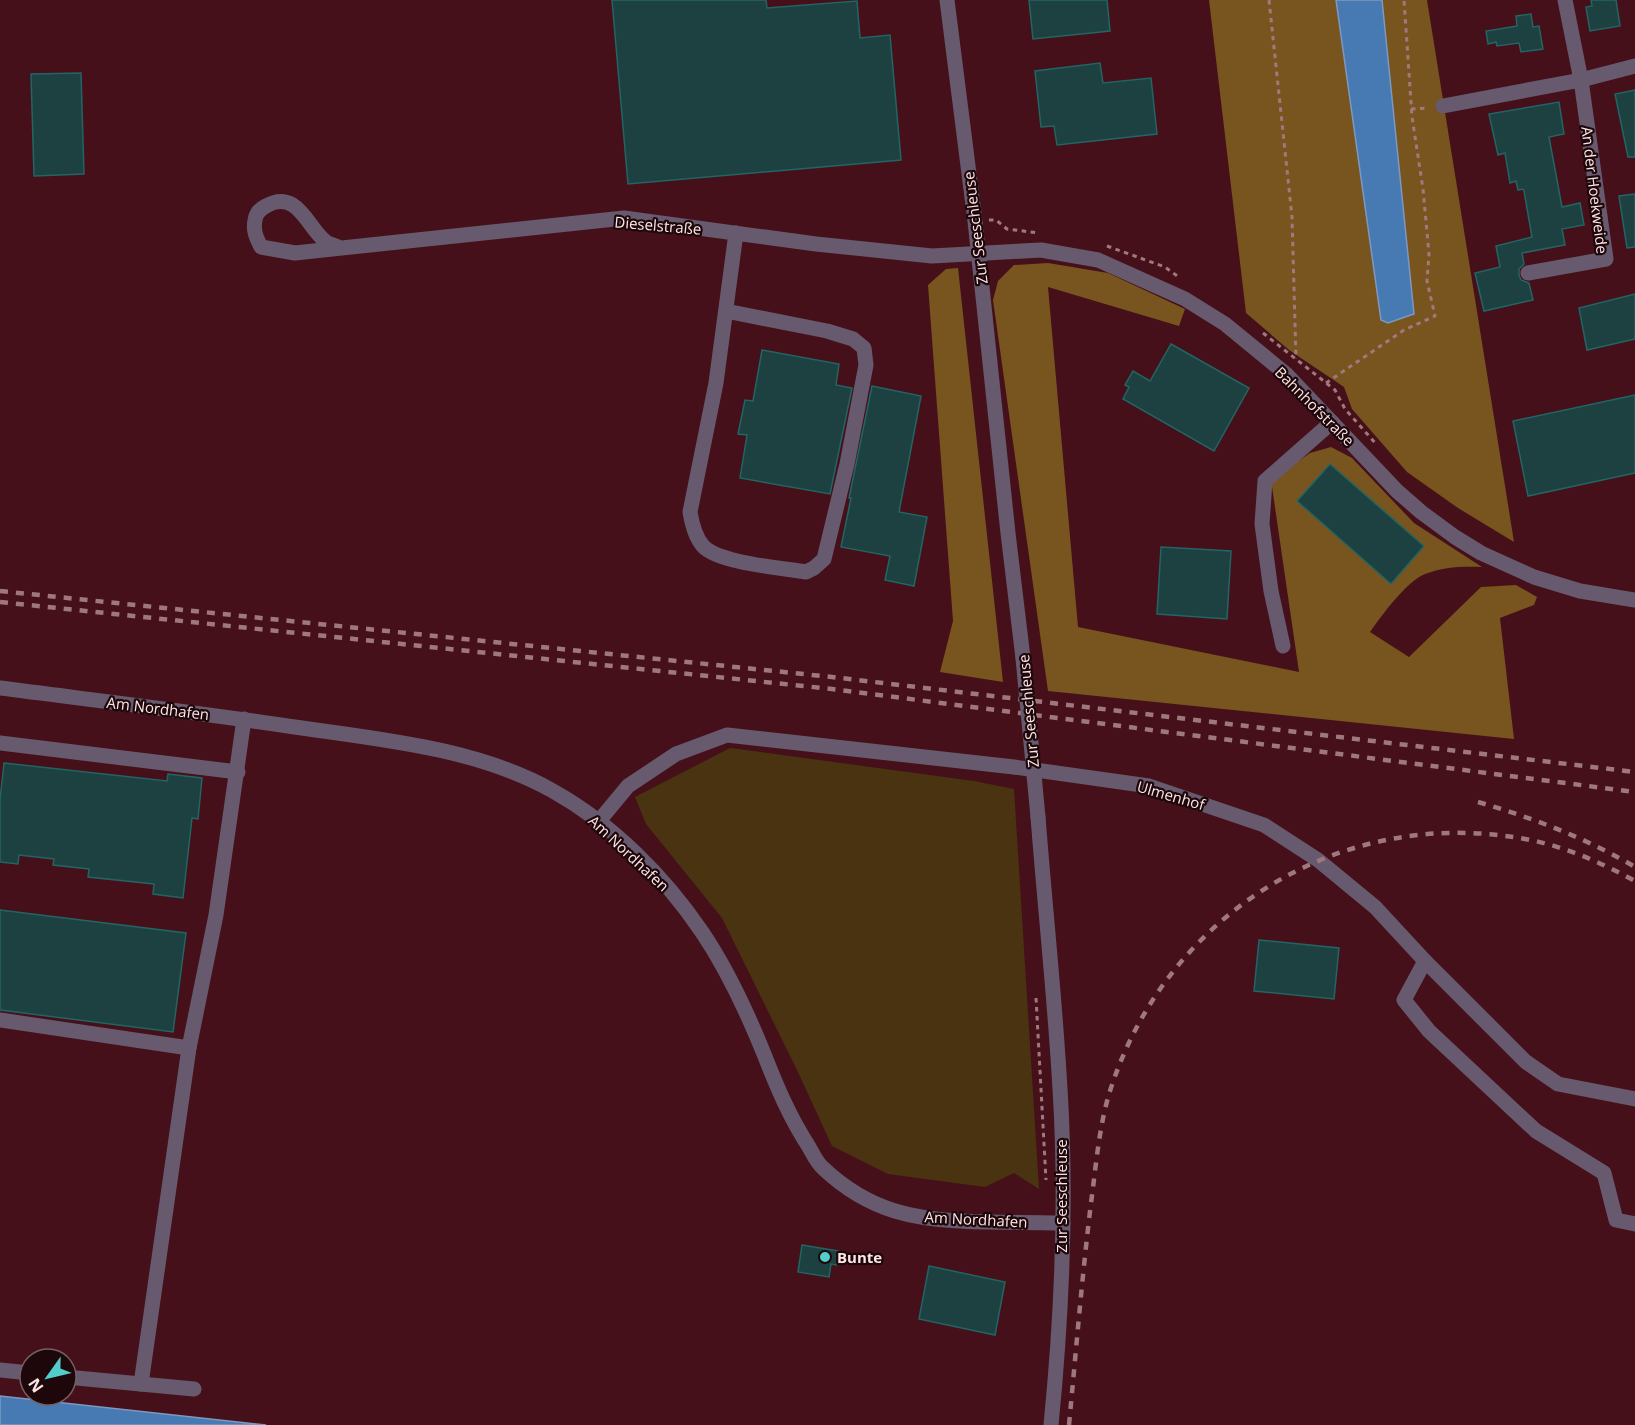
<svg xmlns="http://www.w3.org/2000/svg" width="1635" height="1425" font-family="'Open Sans',sans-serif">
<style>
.green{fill:#4a3311}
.forest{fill:#78541e}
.water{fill:#4779b3;stroke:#7d99c2;stroke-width:1.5}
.building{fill:#1c4140;stroke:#226564;stroke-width:1.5}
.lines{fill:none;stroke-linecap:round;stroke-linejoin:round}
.path{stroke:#a0797f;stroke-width:3;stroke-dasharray:4.5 4.5;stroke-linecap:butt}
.minor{stroke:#675a6f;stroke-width:15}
.rail{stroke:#9f787d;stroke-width:4.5;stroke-dasharray:8 8;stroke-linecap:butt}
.minor-bridge{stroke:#675a6f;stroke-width:15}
.poi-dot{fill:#53cdcb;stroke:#1e070a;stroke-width:2}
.labels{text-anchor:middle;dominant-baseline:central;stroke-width:4.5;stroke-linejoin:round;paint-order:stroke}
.street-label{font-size:15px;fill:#fce5e6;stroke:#1e070a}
.poi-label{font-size:15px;font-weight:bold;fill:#fce5e6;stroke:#1e070a;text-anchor:start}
</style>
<rect width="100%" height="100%" fill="#46101a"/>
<polygon class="green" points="730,748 974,781 1014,789 1039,1189 1014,1173 985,1187 888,1174 832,1146 797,1070 722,918 646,824 635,797"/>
<g class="forest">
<polygon points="1209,0 1336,0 1381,319 1414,314 1382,0 1427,0 1514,542 1458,508 1407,472 1352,409 1344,387 1289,350 1246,313"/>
<path d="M1048,263l60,10 77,36 -6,17 -131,-39 30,340 221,45 -28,-192 39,-27 21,-6 21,11 62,65 68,44c-19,-1 -39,0 -57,7 -19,8 -43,41 -55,58l39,25 72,-70 35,-2 21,12 -3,8 -34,13 14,121 -466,-48 -55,-391 5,-19 16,-16z"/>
<polygon points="958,268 1003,682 940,672 953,621 928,285 946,269"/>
</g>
<g class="water">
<polygon points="1336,0 1382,0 1414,314 1388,323 1381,320"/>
<polygon points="0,1396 266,1425 0,1425"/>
</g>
<g class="building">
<polygon points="612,0 766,0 767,8 857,1 860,38 890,35 901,160 628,184"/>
<polygon points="1029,0 1107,0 1110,31 1033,39"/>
<polygon points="1591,0 1616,0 1620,26 1590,31 1586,7 1592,6"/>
<polygon points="1531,14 1533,27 1539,26 1543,49 1521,52 1519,43 1497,46 1496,42 1488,44 1486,31 1517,26 1516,16"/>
<polygon points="1100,63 1103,83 1151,78 1157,134 1057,145 1054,126 1041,127 1035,71"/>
<polygon points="81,73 84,174 34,176 31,74"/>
<polygon points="1635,90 1635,157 1628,157 1615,94"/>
<polygon points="1559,102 1564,134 1549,137 1562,207 1580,203 1584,225 1562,229 1565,245 1522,253 1524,264 1519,269 1519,275 1521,280 1529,283 1533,300 1484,311 1475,273 1500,267 1496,246 1532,237 1524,191 1523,189 1518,190 1516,181 1510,183 1505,153 1498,155 1489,114"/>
<polygon points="1635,194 1635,247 1627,248 1619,196"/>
<polygon points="1635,294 1635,339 1587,350 1579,308"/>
<polygon points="1171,344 1249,388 1214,451 1123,399 1129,387 1125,385 1133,371 1150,381"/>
<polygon points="762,350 839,364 836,385 852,388 830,494 740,478 747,435 738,434 745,400 753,401"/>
<polygon points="872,386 921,396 899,512 927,517 914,586 885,580 890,556 841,547 851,498 849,498"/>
<polygon points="1635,395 1635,473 1528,496 1513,421"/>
<polygon points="1330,464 1424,546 1391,584 1297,501"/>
<polygon points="1161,547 1231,551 1227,619 1157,614"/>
<polygon points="4,763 167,781 168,774 202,778 198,819 192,818 183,898 153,894 154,884 88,877 89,869 53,865 54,859 19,855 18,864 0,862 0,800"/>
<polygon points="0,910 186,933 173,1032 0,1010"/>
<polygon points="1259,940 1339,948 1334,999 1254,991"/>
<polygon points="802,1245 839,1251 837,1265 831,1264 829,1277 798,1272"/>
<polygon points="929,1266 1005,1282 995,1335 919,1319"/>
</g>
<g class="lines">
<g class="path">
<polyline points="1269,0 1292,217 1296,359"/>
<polyline points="1411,109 1428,108"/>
<polyline points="989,220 996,220 1007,229 1039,233"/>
<polyline points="1107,246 1165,267 1180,278"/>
<polyline points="1263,333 1335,390 1345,409 1377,445"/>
<polyline points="1326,383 1404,330 1435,316 1427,281 1429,254 1423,189 1412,117 1404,0"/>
<polyline points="1036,998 1046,1180"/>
</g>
<g class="minor">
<polyline points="947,0 975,221 1008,533 1023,658"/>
<polyline points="1443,106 1581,80 1635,66"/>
<path d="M338,247c-4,-2 -10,-3 -13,-6 -17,-13 -28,-53 -59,-35 -6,3 -10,7 -11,14 -2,11 1,17 6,27l34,6 329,-35 192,26 116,12 109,-6 57,10 87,39 40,25 61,50 111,117 24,21 34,25 26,16 53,24 46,14 55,9"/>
<polyline points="1528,273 1606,259 1581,80 1565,0"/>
<path d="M726,311l101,20 26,8 11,9 2,17 -19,99 -23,95 -10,9 -8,4c-24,-4 -88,-9 -103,-26 -8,-9 -11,-22 -13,-34l26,-129 20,-150"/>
<polyline points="1283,646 1271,591 1262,524 1265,481 1332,422"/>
<path d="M0,688c101,13 202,25 302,40 83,12 177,21 251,63 59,33 111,85 149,141 25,37 45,80 62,122 13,33 25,62 45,93 4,7 8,16 14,21 20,19 46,35 72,43 48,15 118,10 168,12"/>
<polyline points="0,743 238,772"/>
<path d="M1038,817c7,91 17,182 22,272 7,112 2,225 -9,336"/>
<polyline points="599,821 628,786 676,754 727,735 1014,767 1149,786 1264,825 1318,860 1375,907 1425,961 1526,1062 1558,1084 1635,1099"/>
<polyline points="1425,961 1404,1000 1429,1031 1536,1131 1604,1173 1616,1220 1635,1224"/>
<polyline points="0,1020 189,1048 216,915 244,719"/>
<polyline points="0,1370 30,1373"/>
<polyline points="66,1377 194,1389"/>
<polyline points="141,1384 189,1048"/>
</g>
<g class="rail">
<polyline points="0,591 832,677 1635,772"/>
<polyline points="0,602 832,689 1635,792"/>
<path d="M1478,802c55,16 108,36 157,65"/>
<path d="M1069,1425c7,-74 13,-148 22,-222 5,-37 8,-77 19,-112 56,-177 231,-286 415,-252 39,7 75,23 110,42"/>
</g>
<polyline class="minor-bridge" points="1023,658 1038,817"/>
</g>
<circle class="poi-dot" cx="825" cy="1257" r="6"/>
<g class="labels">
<g class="street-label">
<text transform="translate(1595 190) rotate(83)">An der Hoekweide</text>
<text transform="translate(658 225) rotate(5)">Dieselstraße</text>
<text transform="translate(975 228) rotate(-97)">Zur Seeschleuse</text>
<text transform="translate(1315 406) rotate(45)">Bahnhofstraße</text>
<text transform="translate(158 708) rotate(7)">Am Nordhafen</text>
<text transform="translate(1028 711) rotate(-95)">Zur Seeschleuse</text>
<text transform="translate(1171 795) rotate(16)">Ulmenhof</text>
<text transform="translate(629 853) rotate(43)">Am Nordhafen</text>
<text transform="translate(1061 1196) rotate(-90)">Zur Seeschleuse</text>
<text transform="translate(976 1219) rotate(3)">Am Nordhafen</text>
</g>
<g class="poi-label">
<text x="837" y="1257">Bunte</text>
</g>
</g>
<g transform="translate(48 1377) rotate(236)"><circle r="28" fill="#1e070a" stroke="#776062" stroke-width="1.5"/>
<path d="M0-4.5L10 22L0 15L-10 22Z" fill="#53cdcb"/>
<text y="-9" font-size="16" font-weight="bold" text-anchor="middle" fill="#fce5e6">N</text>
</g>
</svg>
